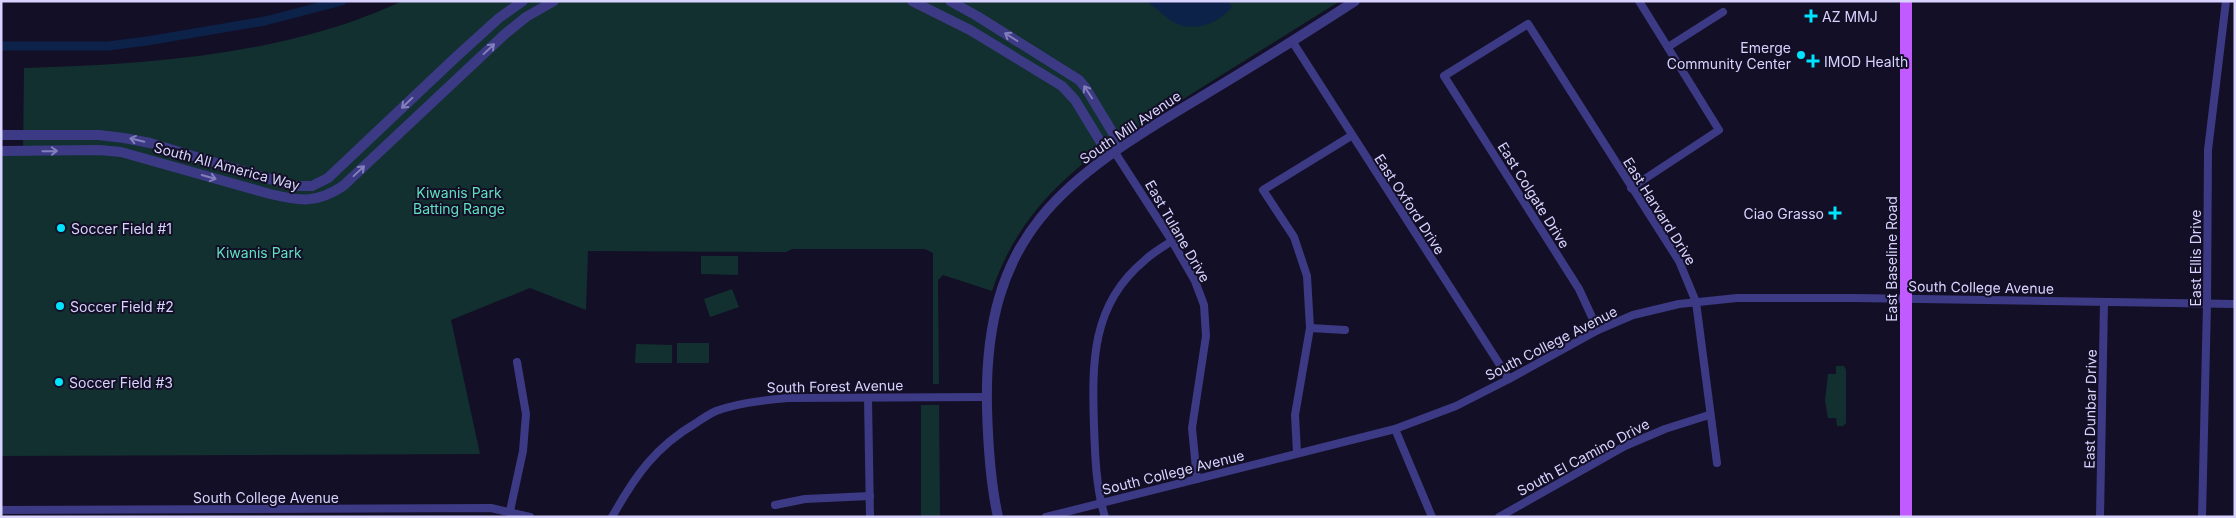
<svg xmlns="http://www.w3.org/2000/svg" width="2236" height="518" font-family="Inter,sans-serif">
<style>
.green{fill:#12302f}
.water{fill:#0c2248}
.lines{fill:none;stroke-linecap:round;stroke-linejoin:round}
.canal{stroke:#0c2248;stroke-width:9}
.minor{stroke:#3d3a85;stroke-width:8}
.tertiary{stroke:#3d3a85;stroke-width:10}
.primary{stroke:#c25bff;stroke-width:12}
.oneway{stroke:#837fbc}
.poi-dot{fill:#00e5ff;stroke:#130f26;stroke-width:2}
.labels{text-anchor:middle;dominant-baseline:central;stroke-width:4;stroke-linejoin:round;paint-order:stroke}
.poi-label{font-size:14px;fill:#d9d4ff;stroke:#130f26;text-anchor:start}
.street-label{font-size:14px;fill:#d9d4ff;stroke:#130f26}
.park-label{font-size:14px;fill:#5fe0c0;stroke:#130f26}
</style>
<rect width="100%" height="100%" fill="#130f26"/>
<g class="green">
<path d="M403,1h937l-246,154c-49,38 -82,77 -102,136l-49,-16 -5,5 1,104h-6v-131l-8,-4h-133l-6,3 -194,-1h-4l-2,59 -56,-22 -79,32 29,134 -479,2v-301h22l1,-87c100,-3 204,-9 301,-38 26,-7 52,-18 78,-29z"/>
<polygon points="701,256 738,256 738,275 701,274"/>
<polygon points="732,289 739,307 710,317 704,299"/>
<rect x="677" y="343" width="32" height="20"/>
<polygon points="636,344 672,345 672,363 635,363"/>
<polygon points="1836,366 1844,366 1846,370 1846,423 1843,426 1837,426 1836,418 1828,418 1825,400 1828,374 1836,374"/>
<polygon points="921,405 939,405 940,517 921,517"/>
</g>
<path class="water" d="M1146,1h84l-1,2 3,4c-15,18 -41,27 -62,13 -8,-6 -15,-13 -24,-19z"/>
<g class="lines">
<polyline class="canal" points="1,46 108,46 147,41 265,21 342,1"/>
<g class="minor">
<polyline points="1292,41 1509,379"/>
<polyline points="1668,47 1723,12"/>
<polyline points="1114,151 1172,241 1195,281 1204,305 1206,336 1192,428 1197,479"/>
<polyline points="1631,188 1719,130 1639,1"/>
<polyline points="1310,328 1345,330"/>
<polyline points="1598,330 1579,289 1444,76 1528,24 1679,261 1696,302 1717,463"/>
<polyline points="868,398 870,517"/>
<polyline points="1395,429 1432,517"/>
<polyline points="1297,453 1295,415 1310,328 1307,276 1294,237 1263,190 1351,136"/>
<polyline points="775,505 805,499 870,496"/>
<polyline points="1,510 491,508 530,517"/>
<polyline points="510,511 523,451 526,414 517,362"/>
<path d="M612,517c23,-41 43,-70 84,-94 6,-4 13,-9 20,-12 22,-8 48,-11 72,-13l199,-1"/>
<polyline points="1046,517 1395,429 1456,406 1509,379 1598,330 1633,315 1679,304 1737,298 1854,298 2235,304"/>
<path d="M1105,517c-9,-29 -10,-61 -11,-91 -2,-63 -3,-121 50,-165 8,-8 19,-14 28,-20"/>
<polyline points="1499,517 1625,446 1665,429 1709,415"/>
<polyline points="2100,517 2104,302"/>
<polyline points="2202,517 2207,304 2208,150 2226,1"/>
</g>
<g class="tertiary">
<polyline points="912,1 970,30 1062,86 1075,100 1103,146 1114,151"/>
<polyline points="950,1 977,16 1079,80 1085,87 1116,138 1114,151"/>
<polyline points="1,135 99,135 124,138 150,143 293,186 312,186 328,178 456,57 499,18 523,1"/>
<path d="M1,151l98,-1 22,2 149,42c30,7 46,10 73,-8l162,-152 21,-17 28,-16"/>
<path d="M998,517c-8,-36 -10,-72 -11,-109 -4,-175 76,-229 214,-311 52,-31 103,-63 154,-96"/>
</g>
<polyline class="primary" points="1906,1 1906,517"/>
</g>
<defs><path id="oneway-shaft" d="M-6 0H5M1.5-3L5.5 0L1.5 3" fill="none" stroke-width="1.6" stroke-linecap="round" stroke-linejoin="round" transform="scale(1.25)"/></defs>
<g class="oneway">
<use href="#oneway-shaft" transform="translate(1011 37) rotate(-148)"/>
<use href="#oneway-shaft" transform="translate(489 49) rotate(-43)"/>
<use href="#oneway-shaft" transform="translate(1088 92) rotate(-123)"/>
<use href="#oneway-shaft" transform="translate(407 103) rotate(136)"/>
<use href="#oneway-shaft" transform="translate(137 140) rotate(-167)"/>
<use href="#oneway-shaft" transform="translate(50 151) rotate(-1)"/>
<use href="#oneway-shaft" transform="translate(359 171) rotate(-43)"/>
<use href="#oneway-shaft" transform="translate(209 177) rotate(16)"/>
</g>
<g class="poi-dot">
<path d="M1808.5 8.5h5v5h5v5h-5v5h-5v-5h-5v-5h5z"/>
<circle cx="1801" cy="55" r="5"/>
<path d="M1810.5 53.5h5v5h5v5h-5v5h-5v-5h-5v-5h5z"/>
<path d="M1832.5 205.5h5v5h5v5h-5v5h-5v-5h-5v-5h5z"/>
<circle cx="61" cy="228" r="5"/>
<circle cx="60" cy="306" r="5"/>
<circle cx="59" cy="382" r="5"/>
</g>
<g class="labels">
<g class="poi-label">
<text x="1822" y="16">AZ MMJ</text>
<text x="1791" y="47" text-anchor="end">Emerge<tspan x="1791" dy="16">Community Center</tspan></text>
<text x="1824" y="61">IMOD Health</text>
<text x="1824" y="213" text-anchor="end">Ciao Grasso</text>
<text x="71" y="228">Soccer Field #1</text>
<text x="70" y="306">Soccer Field #2</text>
<text x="69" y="382">Soccer Field #3</text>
</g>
<g class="street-label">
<text transform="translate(1130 127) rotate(-34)">South Mill Avenue</text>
<text transform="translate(227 166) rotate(15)">South All America Way</text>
<text transform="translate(1534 195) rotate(58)">East Colgate Drive</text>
<text transform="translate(1410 204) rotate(57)">East Oxford Drive</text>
<text transform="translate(1660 211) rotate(58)">East Harvard Drive</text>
<text transform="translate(1178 231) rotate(60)">East Tulane Drive</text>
<text transform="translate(2195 258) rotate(-90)">East Ellis Drive</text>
<text transform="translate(1891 259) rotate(-90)">East Baseline Road</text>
<text transform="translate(1981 287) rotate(1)">South College Avenue</text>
<text transform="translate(1551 343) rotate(-27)">South College Avenue</text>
<text transform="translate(835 386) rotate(-1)">South Forest Avenue</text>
<text transform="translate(2090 409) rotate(-89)">East Dunbar Drive</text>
<text transform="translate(1583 457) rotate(-28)">South El Camino Drive</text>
<text transform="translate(1173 472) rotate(-14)">South College Avenue</text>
<text x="266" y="497">South College Avenue</text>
</g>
<g class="park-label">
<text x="459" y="192">Kiwanis Park<tspan x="459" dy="16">Batting Range</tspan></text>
<text x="259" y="252">Kiwanis Park</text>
</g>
</g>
<rect width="2236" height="518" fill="none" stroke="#d9d4ff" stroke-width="5"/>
</svg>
